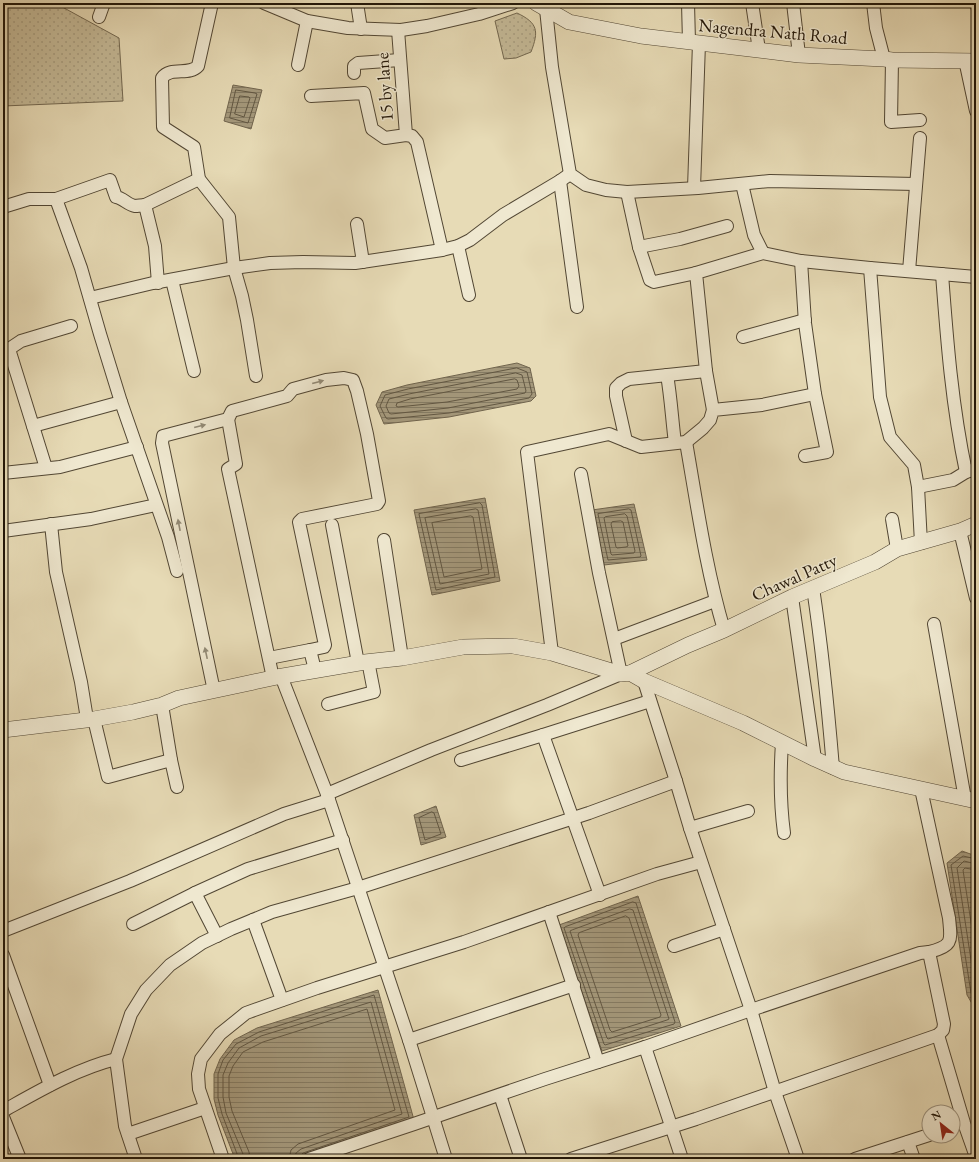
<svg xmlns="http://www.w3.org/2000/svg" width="979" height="1162" font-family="'EB Garamond',serif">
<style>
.park{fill:url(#park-dots);stroke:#736850}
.water{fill:url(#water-rules);stroke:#70644d}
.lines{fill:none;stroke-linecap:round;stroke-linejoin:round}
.shore{stroke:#625742;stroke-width:1}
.stream{stroke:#70644d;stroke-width:3}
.minor-casing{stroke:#524734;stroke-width:14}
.tertiary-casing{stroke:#524734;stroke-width:16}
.minor{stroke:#efe8d0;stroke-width:12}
.tertiary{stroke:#efe8d0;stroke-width:15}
.oneway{fill:#928a76}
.labels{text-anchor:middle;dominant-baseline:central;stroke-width:3;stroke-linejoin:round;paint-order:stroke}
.street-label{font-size:18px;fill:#211608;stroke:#efe8d0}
</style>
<defs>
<pattern id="park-dots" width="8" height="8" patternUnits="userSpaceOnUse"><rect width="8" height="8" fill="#c5ba98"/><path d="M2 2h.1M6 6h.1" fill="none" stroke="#a99f82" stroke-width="1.8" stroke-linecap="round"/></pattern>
<pattern id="water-rules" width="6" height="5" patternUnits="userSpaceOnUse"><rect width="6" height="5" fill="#a4987b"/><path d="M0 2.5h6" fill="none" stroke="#857b63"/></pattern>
</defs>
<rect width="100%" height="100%" fill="#e7dbb6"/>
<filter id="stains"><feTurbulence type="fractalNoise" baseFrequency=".005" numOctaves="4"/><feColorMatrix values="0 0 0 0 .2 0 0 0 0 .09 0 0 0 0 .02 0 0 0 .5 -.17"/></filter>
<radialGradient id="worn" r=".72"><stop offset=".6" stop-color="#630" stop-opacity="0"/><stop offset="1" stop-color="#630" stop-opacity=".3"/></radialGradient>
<g class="park">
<polygon points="3,3 55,3 119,38 123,101 3,106"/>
<path d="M517,13c21,10 22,18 14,39l-15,6 -12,1 -9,-38z"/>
</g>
<g class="water">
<polygon points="233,85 262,90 251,129 224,121"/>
<polygon points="517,363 530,368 536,396 531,401 449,417 384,424 376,405 382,392 407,385"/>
<polygon points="485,498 500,581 432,595 414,510"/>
<polygon points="634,504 647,560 604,565 592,510"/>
<polygon points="436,806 446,837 421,845 414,815"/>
<polygon points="962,851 976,856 976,1027 974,1007 967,995 947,863"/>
<polygon points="638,896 681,1026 602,1051 559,925"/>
<polygon points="378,990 414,1120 299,1159 235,1159 218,1115 214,1099 214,1074 220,1059 234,1040 257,1028"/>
</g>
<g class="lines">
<g class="shore">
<polygon points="236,90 255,93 257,94 248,123 230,118"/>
<polygon points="240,96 249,97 250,98 244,117 235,114"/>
<polygon points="517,368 527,372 532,394 529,398 449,413 388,419 386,418 380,406 385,395 408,389"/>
<polygon points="516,373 522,375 526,391 525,393 448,408 391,414 389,413 386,406 389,399 409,394"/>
<polygon points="515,379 517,380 519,386 517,389 447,402 398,407 396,406 397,403 410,399"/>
<polygon points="480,503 482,505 495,577 436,590 419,514"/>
<polygon points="476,509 478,510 489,574 440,584 425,518"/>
<polygon points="629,509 631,510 641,556 640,557 608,560 598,514"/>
<polygon points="625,514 627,516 635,551 634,553 612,555 611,554 604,518 605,517"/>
<polygon points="471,516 473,517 482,569 444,577 432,523"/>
<polygon points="621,521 623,522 628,546 626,547 617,548 616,547 611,524 612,522"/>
<polygon points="432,812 434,813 441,834 425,840 419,818"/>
<polyline points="976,859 963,856 951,865 971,993 976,1003"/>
<polyline points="976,864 964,861 957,868 976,993"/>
<polyline points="976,870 965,868 963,870 976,955"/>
<polygon points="633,902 636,903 675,1022 674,1024 605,1045 604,1044 564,928 565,927"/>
<polygon points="630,909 633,910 669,1019 667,1020 608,1039 607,1038 570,931 572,930"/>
<polygon points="626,916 629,918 661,1015 660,1017 612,1032 610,1030 578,935 579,933"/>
<polyline points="239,1159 222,1114 218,1098 218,1074 223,1060 236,1044 259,1032 374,995 409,1117 303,1153 301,1156 300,1159"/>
<polyline points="244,1159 243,1154 226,1113 223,1097 223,1075 228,1063 239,1048 261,1036 371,1002 402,1114 301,1149 296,1153 295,1159"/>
<polyline points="250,1159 249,1152 232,1111 229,1097 229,1076 233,1066 243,1052 263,1042 367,1009 395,1110 298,1144 291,1150 289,1159"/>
</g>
<polyline class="stream" points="971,3 976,29"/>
<g class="minor-casing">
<g id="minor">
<path d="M212,3l-14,63c-9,10 -27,0 -36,12l1,49 31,20 5,32 30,38 5,51 8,28 5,24 9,56"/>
<polyline points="264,3 307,21 348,28 401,30 427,26 479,14 513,3"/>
<polyline points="357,3 361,29"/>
<polyline points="688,3 689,42"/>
<polyline points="752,3 759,50"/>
<polyline points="793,3 799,55"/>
<polyline points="873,3 876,28 884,59"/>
<polyline points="546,9 552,67 570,174 586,185 606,190 627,192 698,188 770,181 916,184"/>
<polyline points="99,17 104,3"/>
<polyline points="892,60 891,122 920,120"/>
<polyline points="965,60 976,111"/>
<polyline points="298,65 307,21"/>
<polyline points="354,73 354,66 358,63 400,60"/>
<polyline points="311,96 364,93 372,129 385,138 406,135 398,30"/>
<polyline points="406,135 412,136 417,142 442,250"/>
<polyline points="560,181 577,307"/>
<polyline points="742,184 754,235 763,253"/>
<polyline points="694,188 699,43"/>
<polyline points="627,192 639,247 650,280 654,282 696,273"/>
<polyline points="56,199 81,268 100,334 121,402 168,537 177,571"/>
<polyline points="145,205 199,179"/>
<path d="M3,207l26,-8h27l54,-19 6,17c7,1 12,8 19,9 3,0 7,-1 10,-1l10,41 3,37"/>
<polyline points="357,224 363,262"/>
<polyline points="458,246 469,295"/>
<polyline points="639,247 680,239 727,226"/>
<polyline points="801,261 805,323 815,394 827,452 805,456"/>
<polyline points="870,268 880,397 890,437 914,465 918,487 921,543"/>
<polyline points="909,271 920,138"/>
<path d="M942,274c5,67 10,132 24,198"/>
<polyline points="172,280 194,371"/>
<polyline points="90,298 153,283 234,268 270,263 303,262 355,263 442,250 458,246 470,240 503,215 560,181 570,174"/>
<polyline points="743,337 805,320"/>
<path d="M667,375c4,23 5,45 8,68"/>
<polyline points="713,410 706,371 696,273 763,253 801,261 870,268 976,277"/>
<polyline points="228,419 236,464 228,469 273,678"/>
<polyline points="33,426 121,402"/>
<polyline points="626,441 616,396 616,388 621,383 629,379 706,371"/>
<path d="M686,442c11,63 20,127 38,188"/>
<polyline points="46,468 9,349 21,341 71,326"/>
<polyline points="3,473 60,467 137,447"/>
<polyline points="918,487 953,480 966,472 976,469"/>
<polyline points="892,519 897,549"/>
<polyline points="51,524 56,572 81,682 87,719"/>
<polyline points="332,525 358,663"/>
<polyline points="3,531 91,519 156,505"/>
<polyline points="960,531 976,598"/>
<polyline points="384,540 402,658"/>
<path d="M813,588c9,60 15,119 20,180"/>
<polyline points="792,597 815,759"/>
<polyline points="934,624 965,799"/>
<polyline points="614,639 715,601"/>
<polyline points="552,653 527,452 609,434 641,447 686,442 703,428 710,420 713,410 762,405 815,394"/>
<polyline points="269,658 310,650"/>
<polyline points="281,676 327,794 409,1040 446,1159"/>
<polyline points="644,681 676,781 690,828 751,1010 775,1092 798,1159"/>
<polyline points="214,691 162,443 163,436 228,419 232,411 287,396 293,389 326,380 344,378 353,380 357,391 367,434 379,501 377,504 302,519 299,522 325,645 324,647 310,650 315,670"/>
<polyline points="328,704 374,692 368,661"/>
<polyline points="162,705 171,760"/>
<polyline points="94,719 108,777 171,760 177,787"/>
<polyline points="543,735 600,895"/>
<path d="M782,743c-2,30 -2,60 2,90"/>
<polyline points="461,760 543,735 650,701"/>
<path d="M921,789l28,129c2,22 5,28 -20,34"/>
<polyline points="327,794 431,750 547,705 621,674 599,573 581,474"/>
<polyline points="690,828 748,811"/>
<polyline points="195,893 248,869 343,840"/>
<polyline points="549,912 598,1062"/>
<polyline points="253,920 282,1000"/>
<polyline points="133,924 195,893 217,936"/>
<polyline points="3,931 130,881 284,814 329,800"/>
<polyline points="674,946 724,929"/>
<polyline points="3,955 50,1085"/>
<polyline points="938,1035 964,1123 976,1157"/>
<polyline points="409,1040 574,985"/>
<polyline points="645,1047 682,1159"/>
<polyline points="500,1095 521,1159"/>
<path d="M3,1111c36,-20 73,-42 113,-52"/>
<polyline points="3,1117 20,1159"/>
<polyline points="128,1134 205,1108"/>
<polyline points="908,1142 914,1159"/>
<polyline points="136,1159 125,1126 116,1059 131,1014 146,990 170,965 202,943 231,929 272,912 358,888 589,813 676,781"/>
<polyline points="223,1159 199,1089 198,1074 201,1059 220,1034 246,1013 317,988 464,942 657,874 701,862"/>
<polyline points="309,1159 414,1124 545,1079 645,1047 751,1010 920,953 929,952 944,1024 943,1030 938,1035 696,1119 571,1159"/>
<polyline points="855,1159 929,1135"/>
</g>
</g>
<g class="tertiary-casing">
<g id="tertiary">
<polyline points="536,3 569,22 641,36 799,55 884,59 892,60 976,61"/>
<polyline points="630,673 688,645 724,630 792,597 875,562 897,549 960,531 976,524"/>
<polyline points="3,730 94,719 133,712 162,705 179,698 277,677 365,662 402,658 463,647 513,646 552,653 621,674 630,673 644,681 743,723 815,759 844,772 976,801"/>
</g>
</g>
<use href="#minor" class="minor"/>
<use href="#tertiary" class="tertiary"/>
</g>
<defs><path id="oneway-solid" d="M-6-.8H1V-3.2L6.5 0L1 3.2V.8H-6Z"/></defs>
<g class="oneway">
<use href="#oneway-solid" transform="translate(318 382) rotate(-15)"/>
<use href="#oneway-solid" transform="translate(200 426) rotate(-14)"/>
<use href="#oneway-solid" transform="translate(179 525) rotate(-101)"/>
<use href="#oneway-solid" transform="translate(206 653) rotate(-102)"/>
</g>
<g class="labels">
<g class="street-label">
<text transform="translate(773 31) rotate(5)">Nagendra Nath Road</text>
<text transform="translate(384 87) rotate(-94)">15 by lane</text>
<text transform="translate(794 577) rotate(-24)">Chawal Patty</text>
</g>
</g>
<rect width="979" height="1162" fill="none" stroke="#e7dbb6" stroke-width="16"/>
<rect x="4" y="4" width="971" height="1154" fill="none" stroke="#211608" stroke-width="2"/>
<rect x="8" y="8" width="963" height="1146" fill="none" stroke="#211608"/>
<g transform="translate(941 1124) rotate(330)"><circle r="19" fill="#efe8d0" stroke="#9d9480"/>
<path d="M0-3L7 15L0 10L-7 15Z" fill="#8f2418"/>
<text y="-6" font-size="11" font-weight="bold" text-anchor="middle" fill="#211608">N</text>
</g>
<rect width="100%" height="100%" filter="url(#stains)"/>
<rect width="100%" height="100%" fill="url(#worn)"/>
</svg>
